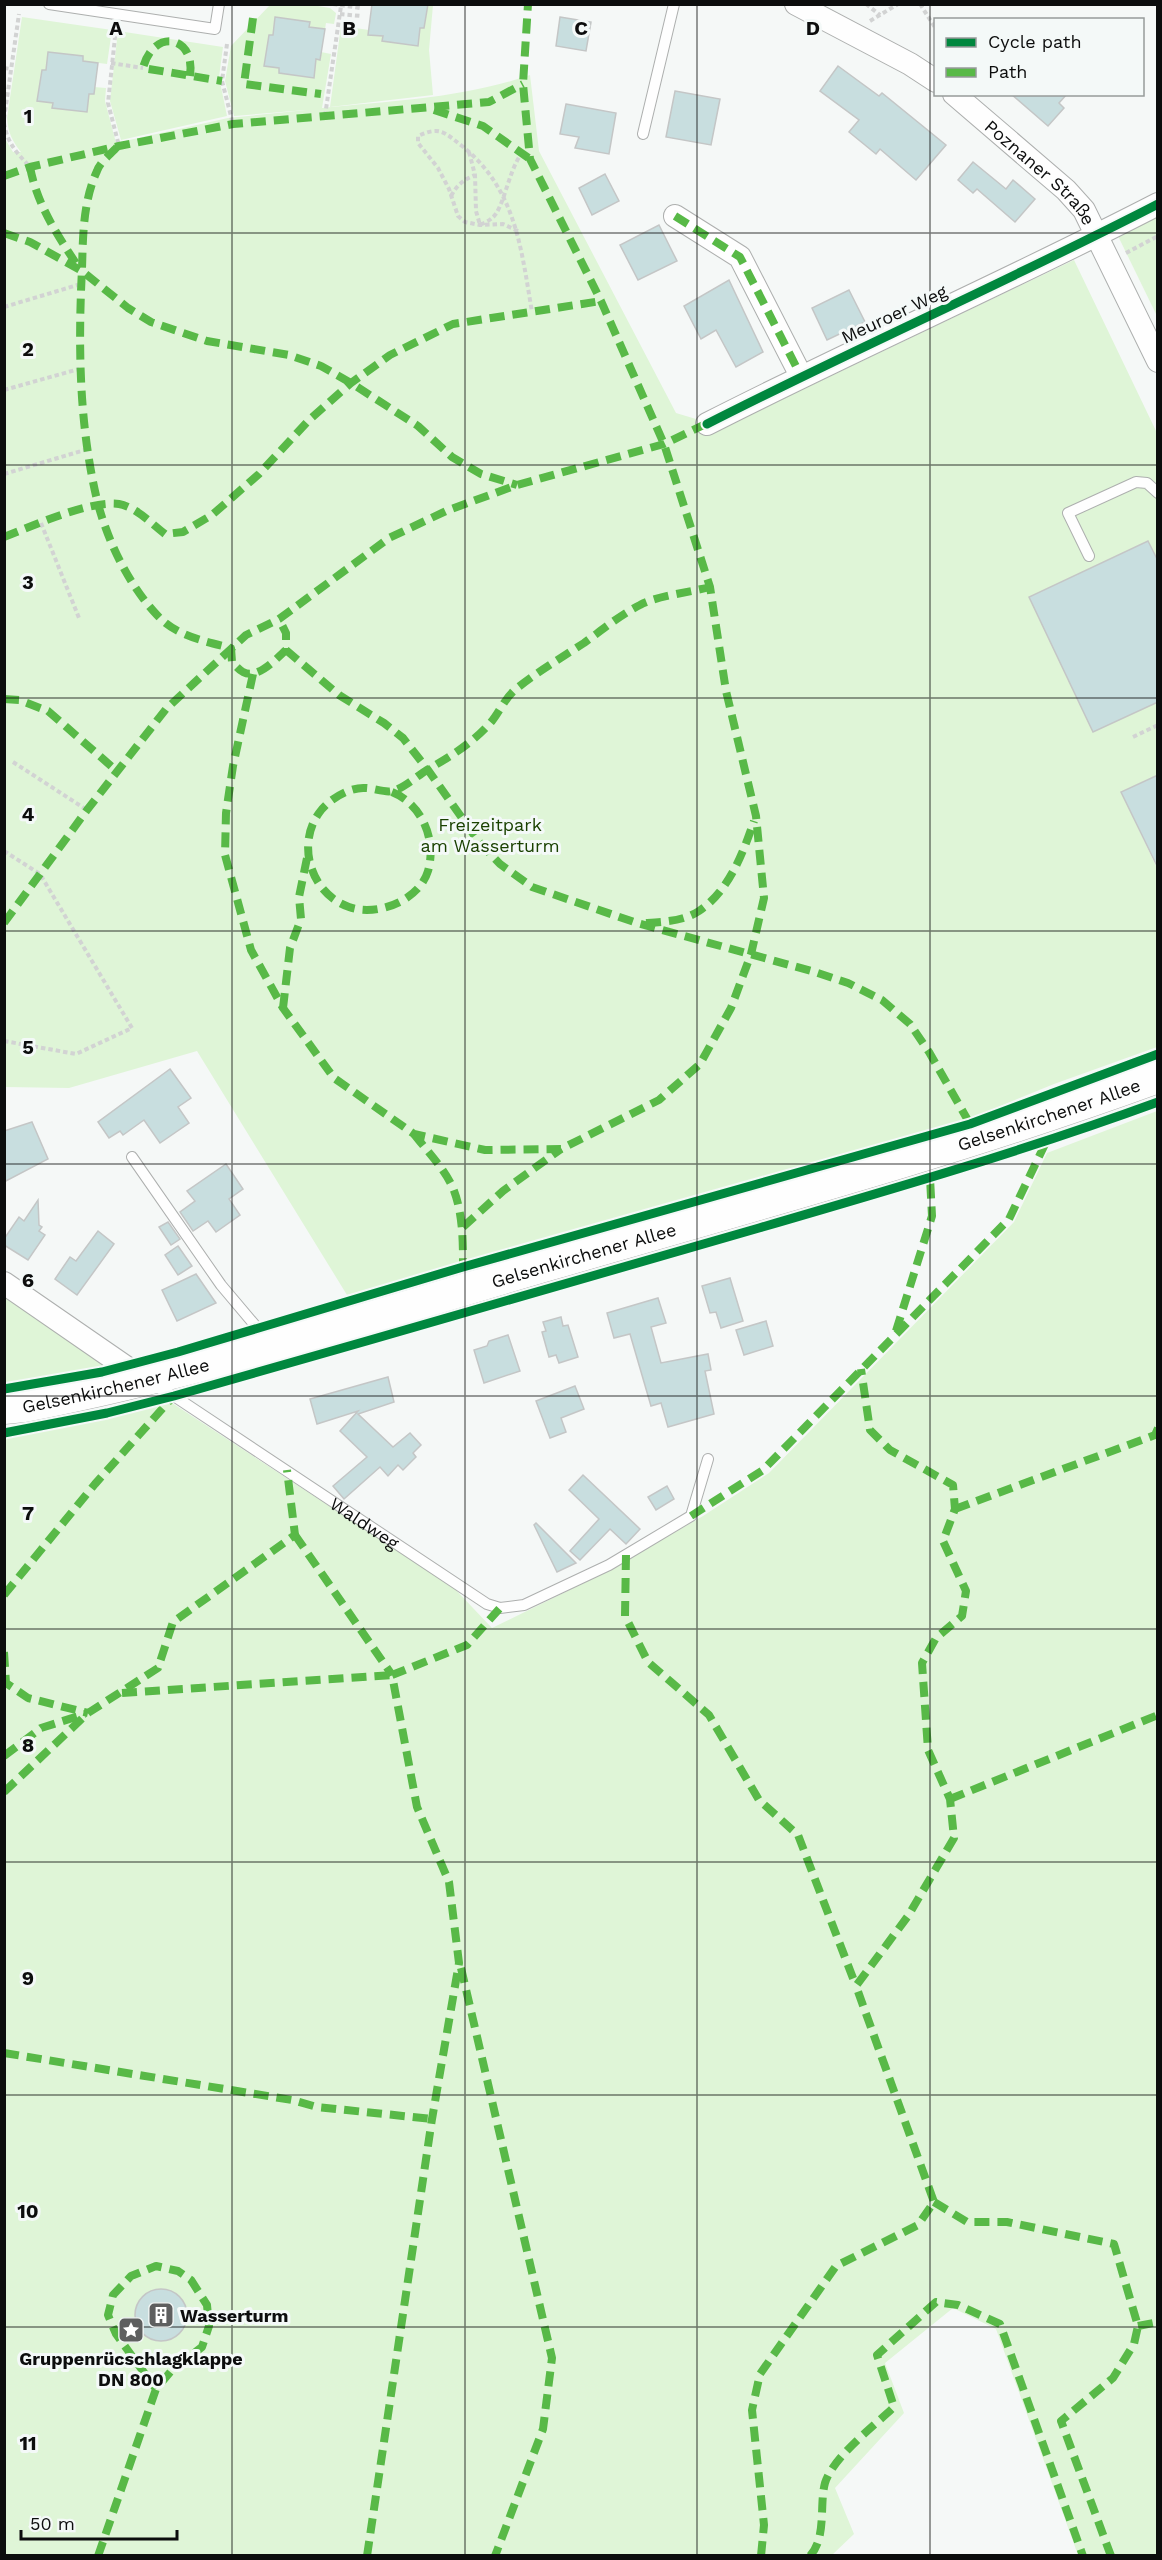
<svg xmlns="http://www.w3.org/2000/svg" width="1162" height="2560" font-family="'Work Sans',sans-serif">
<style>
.green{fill:#dff5d7}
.building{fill:#c8dedf;stroke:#c4c6c6;stroke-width:1.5}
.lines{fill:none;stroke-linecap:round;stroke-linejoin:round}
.lane-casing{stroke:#adafae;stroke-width:12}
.street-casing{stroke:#adafae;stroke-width:24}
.secondary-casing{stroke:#adafae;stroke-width:33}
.path{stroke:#d2d3d3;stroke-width:4;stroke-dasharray:4.5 3;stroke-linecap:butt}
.lane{stroke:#fefefe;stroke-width:10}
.street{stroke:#fefefe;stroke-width:22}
.secondary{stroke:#fefefe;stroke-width:32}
.quiet{stroke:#58b947;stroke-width:8;stroke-dasharray:15 8;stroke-linecap:butt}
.cycleway-casing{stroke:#f4f9f8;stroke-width:13}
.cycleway{stroke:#00873e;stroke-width:9}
.grid{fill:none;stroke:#0c0d0d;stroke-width:1.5;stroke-opacity:0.55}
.labels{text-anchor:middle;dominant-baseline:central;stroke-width:6;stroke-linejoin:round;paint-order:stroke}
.street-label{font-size:18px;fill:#0c0d0d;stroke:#f4f9f8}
.park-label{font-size:18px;fill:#1a4100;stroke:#f4f9f8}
.poi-label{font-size:18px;font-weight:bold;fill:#0c0d0d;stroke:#f4f9f8;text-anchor:start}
.grid-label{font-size:20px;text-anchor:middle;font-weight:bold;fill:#0c0d0d;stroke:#f4f9f8;stroke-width:6;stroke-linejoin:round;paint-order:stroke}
</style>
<rect width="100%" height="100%" fill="#f5f8f7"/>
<g class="green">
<path d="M306,4l24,4 6,5 -2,11 -8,-1 -1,6 -16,-2v-5l-34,-5 -2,18h-4l-5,30 15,3v5l34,5 3,-19 4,1 1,-8 10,2 -9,54c70,-7 142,-10 208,-33l9,76 137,262 20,6 9,17 369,-176 83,173v128l-9,-20 -118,56 127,105v73l-36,17 36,76v179l-103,37 -88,36 -619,175 -150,-244 -128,37 -64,-1 -1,-950 9,15h8c-9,-11 -13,-20 -14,-34l15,-101 90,13 -5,34 -24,-3v-5l-35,-4 -2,18h-4l-5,30 16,3v5l33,4 3,-18 5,-7 12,1 -1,13 11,42 112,-25 78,-8 -72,6 -9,-35 6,-35 39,-41z"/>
<polygon points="428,5 433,5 429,50 433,95 330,107 341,26 369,30 369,35 383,36 383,41 417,46 420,28 424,28"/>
<polygon points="118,31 223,47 219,77 227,116 121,140 110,101"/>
<polygon points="1157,216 1157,316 1118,236"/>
<polygon points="1157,1111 1157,2555 1078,2555 996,2329 953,2308 885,2363 904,2413 835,2488 854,2534 832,2555 5,2555 4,1437 169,1401 453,1587 492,1628 606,1572 703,1516 769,1473 1014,1222 1047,1153"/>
<polygon points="4,1292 110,1367 5,1387"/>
</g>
<g class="building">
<polygon points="372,4 428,4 424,28 420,28 418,46 382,41 383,36 368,35"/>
<polygon points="275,17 310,22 309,27 325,29 320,60 316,59 314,78 279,73 279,68 264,66 269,35 273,35"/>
<polygon points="560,17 591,22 586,51 556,46"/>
<polygon points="48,52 83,56 83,61 98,63 94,94 89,94 87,112 52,108 53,103 37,101 42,70 46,70"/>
<polygon points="838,66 879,96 882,93 946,145 916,180 880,149 876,154 849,132 859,120 820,91"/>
<polygon points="675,91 720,99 711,145 666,137"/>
<polygon points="1011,94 1067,94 1059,103 1064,108 1048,126"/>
<polygon points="566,104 616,113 609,154 575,148 579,137 560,134"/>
<polygon points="973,162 1006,189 1013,180 1035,199 1015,222 977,189 973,193 958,180"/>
<polygon points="605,174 619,201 592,215 579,188"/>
<polygon points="659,225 677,261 638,280 620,245"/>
<polygon points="729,280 763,352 736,367 716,330 701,339 684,306"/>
<polygon points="849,290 865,322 827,340 812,308"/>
<polygon points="1148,541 1158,561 1158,702 1093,732 1029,597"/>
<polygon points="1158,775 1158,868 1121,792"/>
<polygon points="170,1069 191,1098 178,1107 189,1123 160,1143 144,1120 123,1135 120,1131 109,1138 98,1122"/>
<polygon points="32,1122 48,1159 4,1182 4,1131"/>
<polygon points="226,1164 243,1189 229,1199 240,1215 216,1232 208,1221 193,1231 180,1212 195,1201 187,1191"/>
<polygon points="38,1200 39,1225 42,1227 39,1231 45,1235 28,1260 4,1245 4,1239 19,1217 24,1221"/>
<polygon points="168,1222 180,1239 171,1245 159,1227"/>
<polygon points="98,1231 114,1244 77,1295 55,1279 70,1257 76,1261"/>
<polygon points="178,1246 192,1266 178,1275 165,1255"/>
<polygon points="196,1274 216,1303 177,1321 162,1290"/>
<polygon points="730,1278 743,1321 721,1328 716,1312 710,1313 702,1286"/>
<polygon points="658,1298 666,1323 651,1327 661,1363 708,1354 711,1370 705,1371 714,1414 668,1427 661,1403 651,1406 630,1334 614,1338 607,1313"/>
<polygon points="561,1317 563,1326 568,1325 578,1357 559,1363 556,1355 549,1357 542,1332 546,1331 543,1322"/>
<polygon points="766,1321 773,1346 744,1355 736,1330"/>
<polygon points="508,1335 520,1371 484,1383 474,1350 487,1346 489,1341"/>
<polygon points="388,1377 394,1402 358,1414 393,1447 410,1433 421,1445 413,1453 416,1457 403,1470 398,1465 388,1476 380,1467 344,1499 333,1486 367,1457 340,1431 358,1411 317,1424 310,1399"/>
<polygon points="575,1386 584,1409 561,1418 566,1432 550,1438 536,1401"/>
<polygon points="583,1475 640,1529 626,1544 610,1529 580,1560 570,1551 599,1519 569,1490"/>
<polygon points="667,1486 674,1499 656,1510 648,1497"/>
<polygon points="536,1523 576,1563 557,1572 534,1525"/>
<circle cx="161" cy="2315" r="26"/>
</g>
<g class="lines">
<g class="lane-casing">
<g id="lane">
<polyline points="49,4 215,29 219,4"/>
<polyline points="643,134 674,4"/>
<polyline points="1089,556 1068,513 1136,482 1147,483 1158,493"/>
<polyline points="132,1157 221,1285 270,1343"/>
<path id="s1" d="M151,1384l23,12 313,208 13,4 24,-3 85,-40 82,-49 17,-57"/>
</g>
</g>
<g class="street-casing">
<g id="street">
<polyline points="796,4 910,64 936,81"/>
<path id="s2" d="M954,94l112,96 18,20 74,151"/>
<polyline points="675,216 740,257 801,376"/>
<path d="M707,424c149,-76 302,-143 451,-220"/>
<polyline points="4,1283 146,1381"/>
</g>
</g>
<g class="secondary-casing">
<g id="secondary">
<path id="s3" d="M4,1408l20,-2c178,-34 352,-91 527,-142 203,-59 407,-114 607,-187"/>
</g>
</g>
<g class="path">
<polyline points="333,4 360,8"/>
<polyline points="866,4 880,15"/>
<polyline points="920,4 936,29"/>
<polyline points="340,14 361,16"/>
<polyline points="870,21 898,4"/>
<polyline points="116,28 108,103 119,146"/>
<polyline points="227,44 222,81 233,124"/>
<polyline points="111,63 143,68"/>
<polyline points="4,68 11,69"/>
<polyline points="325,116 341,6"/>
<polyline points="4,119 19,14"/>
<path d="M4,123c3,20 13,30 26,44"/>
<path d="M469,152l6,23 1,36 4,14c4,-2 9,-4 12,-7 12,-9 16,-47 30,-65"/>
<path d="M451,196c6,-11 12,-16 24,-21"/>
<path d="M518,231l-15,-7 -23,1 -15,-3 -7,-6 -9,-27 -11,-21 -20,-25v-7c22,-10 26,-4 44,10 54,43 59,102 70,166"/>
<polyline points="1126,253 1158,236"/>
<polyline points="4,307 81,284"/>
<polyline points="4,390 79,369"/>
<polyline points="4,474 88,449"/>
<polyline points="41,523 79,618"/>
<polyline points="1133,737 1158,725"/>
<polyline points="13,762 87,810"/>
<polyline points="4,851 40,874 132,1028 76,1054 4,1041"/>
</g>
<use href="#lane" class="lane"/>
<use href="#street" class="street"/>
<use href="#secondary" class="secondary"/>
<g class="quiet">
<polyline points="253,18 244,84 321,94"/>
<path d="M190,76c6,-41 -37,-48 -47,-8l79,13"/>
<polyline points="434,110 483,126 530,159"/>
<path d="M117,147c-6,7 -17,15 -20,24 -14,31 -14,64 -15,98 -4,78 -3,158 16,235 11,40 31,81 59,111 19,21 47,26 74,33l1,14c3,3 7,8 11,10 14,8 33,-13 43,-22v-17l-7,-14"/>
<path d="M30,167c7,38 28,69 49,101"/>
<polyline points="4,176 30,167 119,146 233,124 489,102 523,84"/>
<polyline points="675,216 740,257 801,376"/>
<polyline points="4,233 30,242 82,271 128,308 151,322 207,341 289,355 321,366 351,383 418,426 452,457 481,474 517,485"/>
<path d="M4,537c28,-11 86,-37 115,-33 17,3 33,20 46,30l18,-2 29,-17 47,-41 50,-54 42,-37 39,-28 63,-31 148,-23"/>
<polyline points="286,650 339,695 384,723 403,738 428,770 479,842 500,864 532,887 637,923 815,972 848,983 882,1000 910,1024 929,1052 970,1124"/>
<polyline points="253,674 233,766 226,813 225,855 251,950 283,1008 334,1078 414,1134 485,1150 561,1149 659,1100 700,1064 731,1008 751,954 764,898 756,816 726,691 710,587 664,444 601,301 530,159 523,84 528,4"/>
<polyline points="4,699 19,700 48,711 118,772"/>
<path d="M392,792c30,12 45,48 36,79 -9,30 -52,46 -79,36 -38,-13 -53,-62 -30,-94 9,-13 30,-26 46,-25 8,0 20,5 27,3 11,-2 25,-15 35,-21 24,-14 46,-27 65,-49 8,-10 13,-23 24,-32 21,-17 45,-31 68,-46 18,-13 36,-28 56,-38 16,-9 51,-13 70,-18"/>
<polyline points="4,923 87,810 166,709 246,635 279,619 389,538 446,511 517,485 664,444 710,422"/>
<path d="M646,923c17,-1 38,-2 53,-12 30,-20 44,-58 55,-90"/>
<polyline points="283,1008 290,948 301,919 299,897 307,858"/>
<path d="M414,1134c13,17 30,34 39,54 10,25 10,53 10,79"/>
<polyline points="463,1227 503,1191 561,1149"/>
<polyline points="896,1331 932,1216 930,1178"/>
<polyline points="955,1509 1155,1435 1158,1428"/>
<polyline points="691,1516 763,1470 1009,1219 1046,1142"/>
<polyline points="295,1535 392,1675"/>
<polyline points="626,1555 625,1616 648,1662 709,1715 759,1800 798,1835 856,1986"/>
<polyline points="4,1595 95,1484 171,1399"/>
<polyline points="4,1652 6,1683 28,1698 88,1713"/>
<polyline points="122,1693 392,1675"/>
<polyline points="4,1756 41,1728 85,1714"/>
<polyline points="4,1792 88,1713 158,1668 173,1622 295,1535 287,1470"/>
<polyline points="950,1799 1158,1715"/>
<polyline points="461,1968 552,2358 543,2429 495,2556"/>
<polyline points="4,2053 292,2100 317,2107 432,2119"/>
<polyline points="934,2202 967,2222 1007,2222 1114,2244 1138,2326 1134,2344 1113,2378 1061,2421 1111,2556"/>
<polyline points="1138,2326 1158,2322"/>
<polyline points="98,2556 156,2389 172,2370 202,2347 209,2326 207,2305 191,2280 178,2271 156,2266 131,2276 113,2295 108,2315 116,2334 156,2389"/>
<polyline points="367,2556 432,2119 459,1963 449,1882 417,1807 392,1675 467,1645 500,1608"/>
<polyline points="761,2556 764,2525 752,2410 760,2374 836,2266 918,2225 934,2202 856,1986 908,1916 954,1838 950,1799 928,1750 922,1663 936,1638 962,1616 966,1591 943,1541 955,1509 953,1485 890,1450 870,1430 861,1369"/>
<path d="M810,2556c17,-19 9,-51 15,-73 8,-26 49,-57 69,-76l-17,-52 59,-53 22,3 42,19 83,232"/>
</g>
<g class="cycleway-casing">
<g id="cycleway">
<path d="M707,424c149,-76 302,-143 451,-220"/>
<polyline points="4,1389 102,1372 178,1352 463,1267 970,1124 1158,1054"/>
<path d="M4,1433l103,-20 67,-17c195,-56 391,-111 585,-168 134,-39 268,-78 399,-126"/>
</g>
</g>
<use href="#cycleway" class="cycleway"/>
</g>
<path class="grid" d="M232,4v2552M465,4v2552M697,4v2552M930,4v2552M4,233h1154M4,465h1154M4,698h1154M4,931h1154M4,1164h1154M4,1396h1154M4,1629h1154M4,1862h1154M4,2095h1154M4,2327h1154"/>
<defs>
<g id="building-square" transform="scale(1.35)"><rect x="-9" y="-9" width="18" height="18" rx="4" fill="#5e5f5f" stroke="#f4f9f8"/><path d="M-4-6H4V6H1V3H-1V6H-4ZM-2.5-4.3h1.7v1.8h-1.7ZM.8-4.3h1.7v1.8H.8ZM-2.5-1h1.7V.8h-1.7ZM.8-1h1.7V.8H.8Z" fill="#fff"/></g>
<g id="sight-square" transform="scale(1.35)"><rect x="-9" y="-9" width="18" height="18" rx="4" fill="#5e5f5f" stroke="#f4f9f8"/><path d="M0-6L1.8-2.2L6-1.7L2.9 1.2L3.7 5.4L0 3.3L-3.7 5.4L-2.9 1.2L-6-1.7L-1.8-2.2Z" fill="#fff"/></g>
</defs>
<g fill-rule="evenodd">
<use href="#building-square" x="161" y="2315"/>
<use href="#sight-square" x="131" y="2330"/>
</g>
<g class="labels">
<g class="street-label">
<text stroke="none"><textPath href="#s2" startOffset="117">Poznaner Straße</textPath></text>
<text transform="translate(894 314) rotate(-25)">Meuroer Weg</text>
<text stroke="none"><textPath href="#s3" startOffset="1086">Gelsenkirchener Allee</textPath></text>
<text stroke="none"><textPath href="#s3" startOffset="600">Gelsenkirchener Allee</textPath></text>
<text stroke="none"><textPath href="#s3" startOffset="114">Gelsenkirchener Allee</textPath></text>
<text stroke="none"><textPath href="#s1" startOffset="255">Waldweg</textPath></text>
</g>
<g class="park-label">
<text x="490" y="824">Freizeitpark<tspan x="490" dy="21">am Wasserturm</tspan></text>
</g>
<g class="poi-label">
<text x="180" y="2315">Wasserturm</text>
<text x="131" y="2358" text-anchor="middle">Gruppenrücschlagklappe<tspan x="131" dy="21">DN 800</tspan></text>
</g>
</g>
<g class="grid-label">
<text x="116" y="35">A</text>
<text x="349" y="35">B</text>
<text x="581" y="35">C</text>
<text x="813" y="35">D</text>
<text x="28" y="123">1</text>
<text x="28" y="356">2</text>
<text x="28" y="589">3</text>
<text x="28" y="821">4</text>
<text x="28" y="1054">5</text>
<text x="28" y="1287">6</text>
<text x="28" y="1520">7</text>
<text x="28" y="1752">8</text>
<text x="28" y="1985">9</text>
<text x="28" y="2218">10</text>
<text x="28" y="2450">11</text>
</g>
<rect width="1162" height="2560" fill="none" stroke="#0c0d0d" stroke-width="12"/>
<rect x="934" y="18" width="210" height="78" fill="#f4f9f8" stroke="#979b9a" stroke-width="1.5"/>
<rect x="946" y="38" width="30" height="9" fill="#00873e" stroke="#979b9a" stroke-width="1.5"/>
<text x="988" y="48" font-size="18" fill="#0c0d0d">Cycle path</text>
<rect x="946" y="68" width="30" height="9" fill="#58b947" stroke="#979b9a" stroke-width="1.5"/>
<text x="988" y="78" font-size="18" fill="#0c0d0d">Path</text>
<path d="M21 2530v9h156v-9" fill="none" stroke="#0c0d0d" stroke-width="3"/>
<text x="30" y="2530" font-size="18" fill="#0c0d0d" stroke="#f4f9f8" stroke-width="4.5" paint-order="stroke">50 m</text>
</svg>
